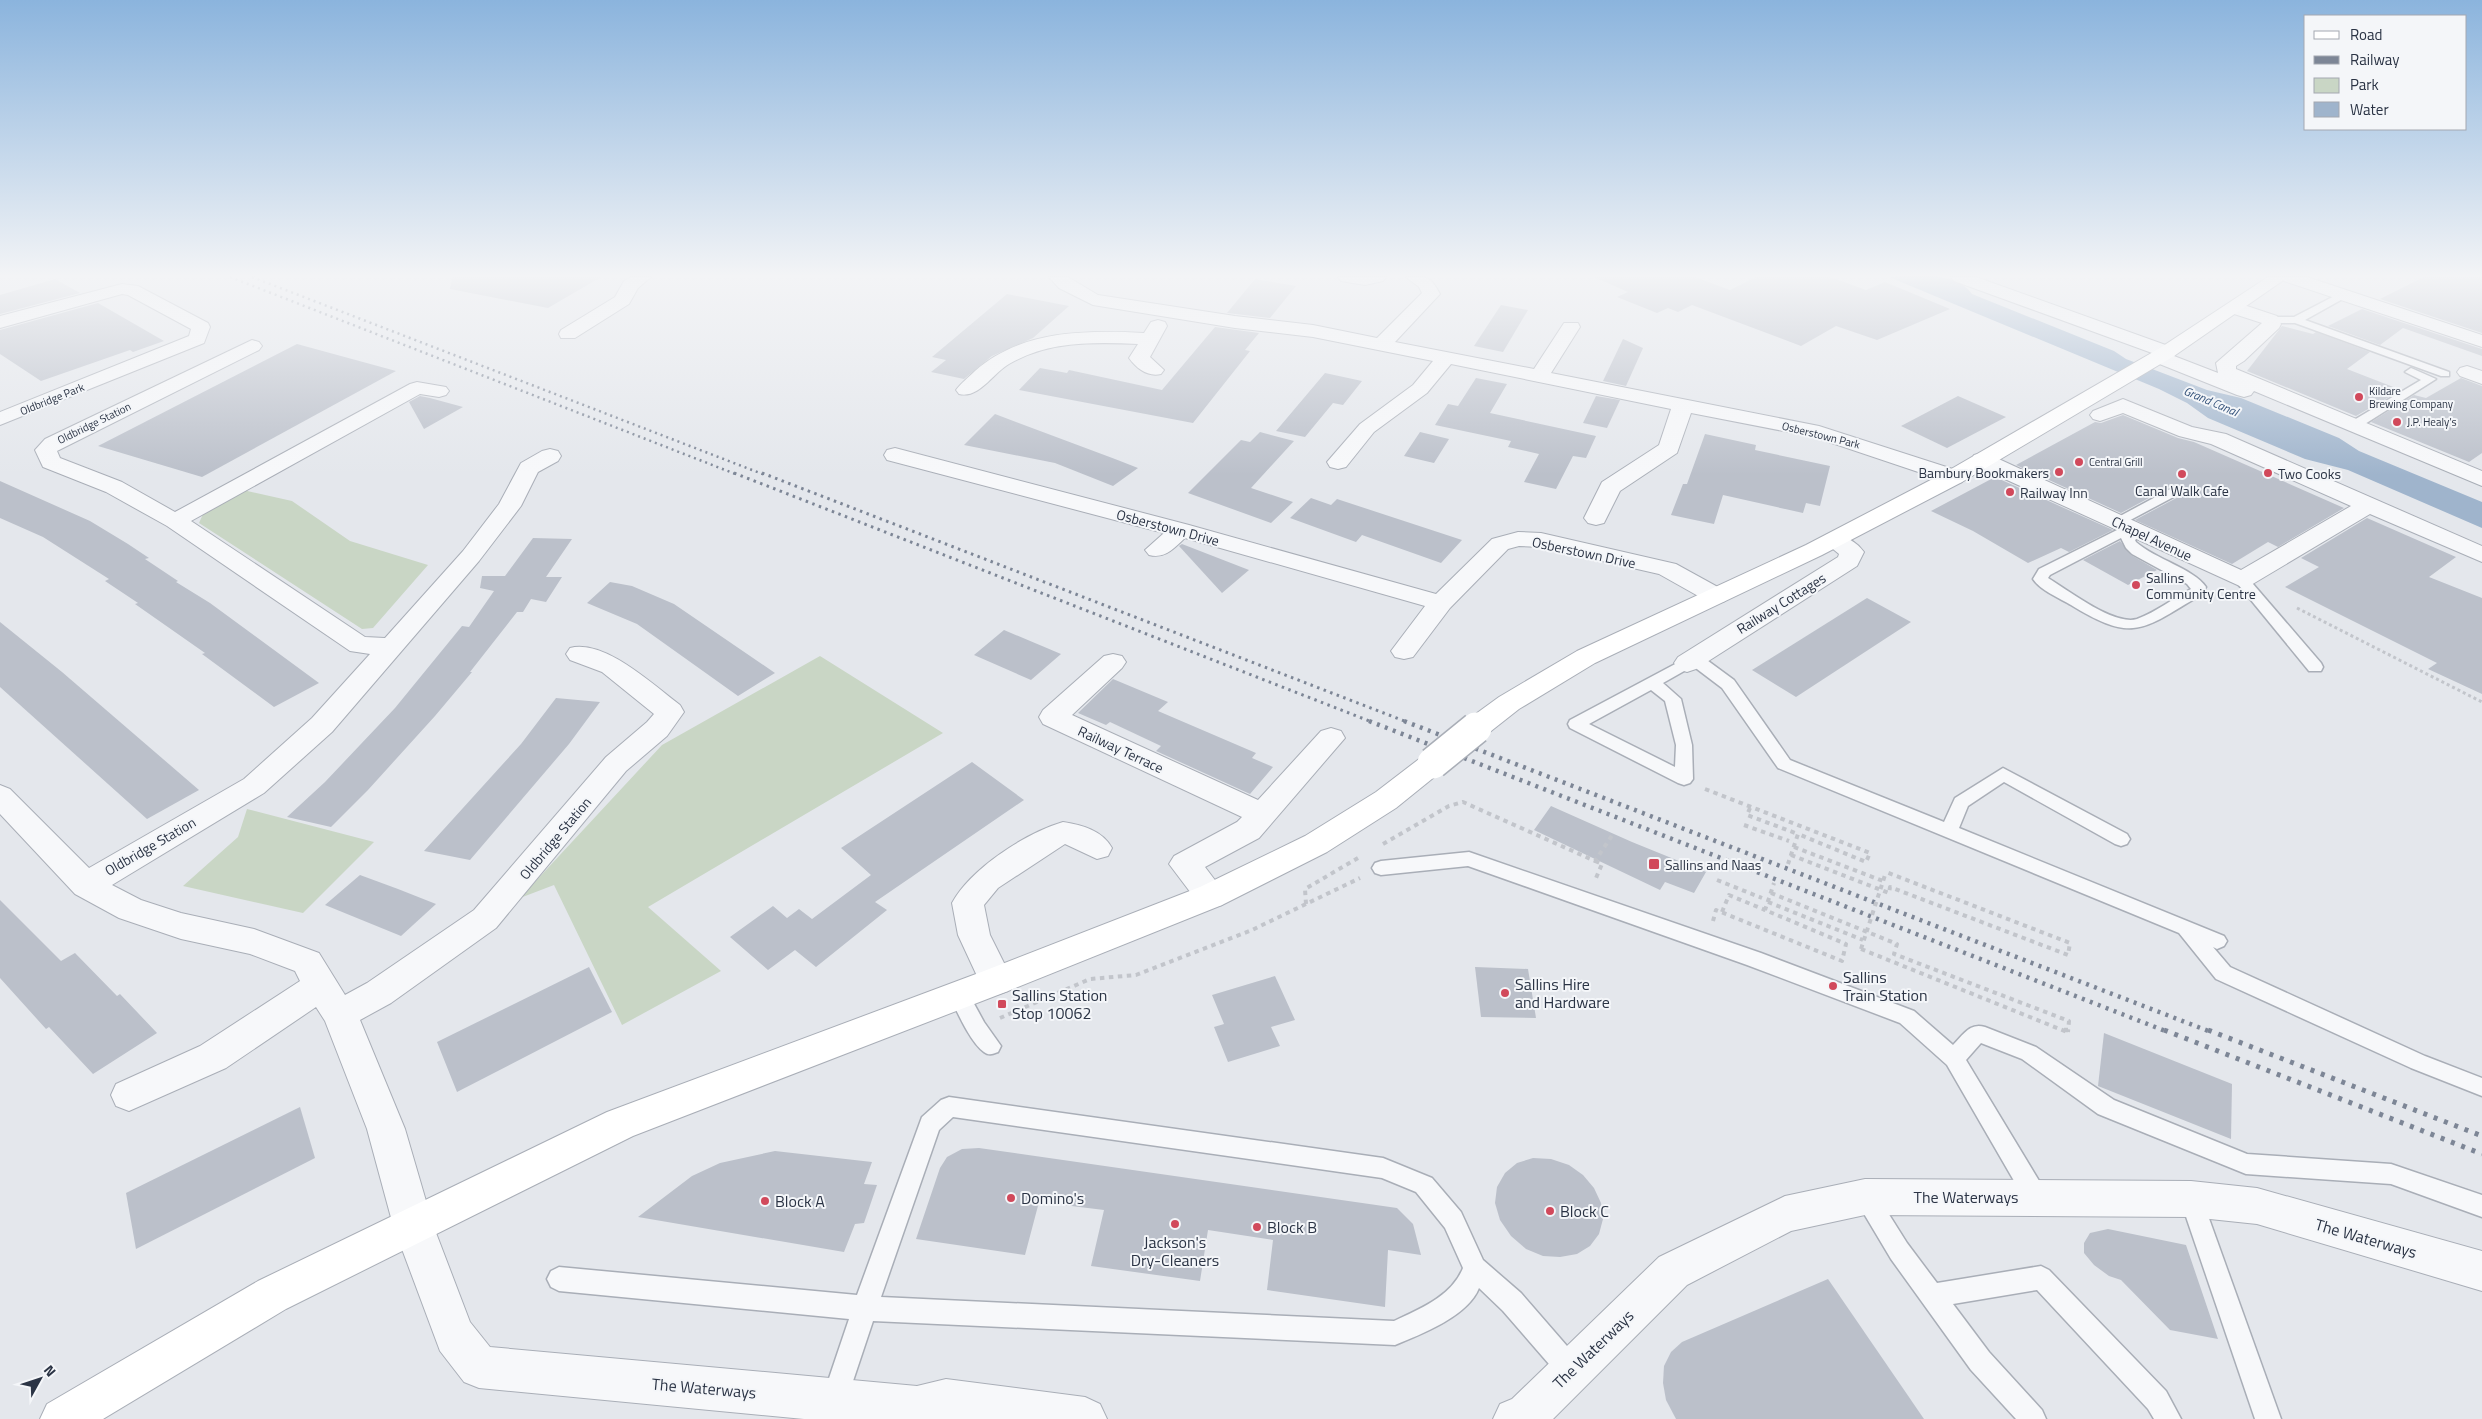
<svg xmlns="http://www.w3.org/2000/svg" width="2482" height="1419" font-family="'Titillium Web',sans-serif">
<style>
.green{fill:#c9d6c5}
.water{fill:#9fb4cc}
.building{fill:#bbc0ca}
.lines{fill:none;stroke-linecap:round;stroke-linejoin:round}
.lane-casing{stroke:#a9aeb7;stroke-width:3}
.street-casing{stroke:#a9aeb7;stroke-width:2}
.secondary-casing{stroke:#a9aeb7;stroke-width:2}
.path-far2{stroke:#c2c5cb;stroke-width:3;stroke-dasharray:3 3;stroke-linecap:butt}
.path-far1{stroke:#c2c5cb;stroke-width:4;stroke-dasharray:4.5 4.5;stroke-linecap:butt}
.path{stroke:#c2c5cb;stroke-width:4.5;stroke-dasharray:5 5;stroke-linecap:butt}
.lane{fill:#f7f8fa;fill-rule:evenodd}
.street{fill:#f7f8fa;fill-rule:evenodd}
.secondary{fill:#fff;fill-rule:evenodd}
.rail-far3{stroke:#7d8696;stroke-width:2.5;stroke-dasharray:2 4;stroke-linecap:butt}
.rail-far2{stroke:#7d8696;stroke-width:3;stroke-dasharray:2.5 4.5;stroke-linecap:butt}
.rail-far1{stroke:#7d8696;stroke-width:4.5;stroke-dasharray:3 5.5;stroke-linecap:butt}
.rail{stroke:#7d8696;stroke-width:5;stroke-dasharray:4 7;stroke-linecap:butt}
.secondary-bridge-casing{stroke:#a9aeb7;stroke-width:34;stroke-linecap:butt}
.path-bridge{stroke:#c2c5cb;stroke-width:4;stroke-dasharray:4.5 4.5;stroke-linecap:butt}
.secondary-bridge{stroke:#fff;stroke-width:31}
.poi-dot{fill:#d1495b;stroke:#f4f6f9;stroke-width:2}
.labels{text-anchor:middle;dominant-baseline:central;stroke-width:4;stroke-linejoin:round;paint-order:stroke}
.far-poi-label{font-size:11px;fill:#2b3445;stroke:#f4f6f9;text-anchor:start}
.far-street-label{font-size:11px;fill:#2b3445;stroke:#f4f6f9}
.far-water-label{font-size:12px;font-style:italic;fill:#34527a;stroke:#f4f6f9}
.poi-label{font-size:14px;fill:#2b3445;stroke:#f4f6f9;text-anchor:start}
.street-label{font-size:14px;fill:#2b3445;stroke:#f4f6f9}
.near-poi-label{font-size:16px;fill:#2b3445;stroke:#f4f6f9;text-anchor:start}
.near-street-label{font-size:16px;fill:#2b3445;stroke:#f4f6f9}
</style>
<rect width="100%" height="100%" fill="#e4e7ec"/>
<g class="green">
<polygon points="243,490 292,501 350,541 428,565 373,628 362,629 199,523 204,512"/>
<polygon points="820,656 943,733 648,907 721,971 622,1025 554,885 520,898 662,745"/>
<polygon points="247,809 374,842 303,913 183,886 238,837"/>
</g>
<path class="water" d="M1889,277c26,0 66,-7 83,17l142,57 12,8 81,31 34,8 98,40 20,13 123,51v26l-134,-58 -43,-11 -97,-41 -21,-15 -28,-14z"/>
<g class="building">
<polygon points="452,277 601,277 548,308 450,289"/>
<polygon points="1594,277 1695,277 1730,290 1756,277 1830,277 1866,290 1885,282 1950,309 1877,340 1836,326 1801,346 1692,305 1678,312 1668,308 1657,313 1617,297 1628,292"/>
<polygon points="2424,277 2482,277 2482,333 2380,299"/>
<polygon points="55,279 80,293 0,314 0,295"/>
<polygon points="1255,279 1296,286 1270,318 1227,313"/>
<polygon points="1007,294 1069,306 1033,338 992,356 964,379 931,372 946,360 932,357"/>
<polygon points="98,303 164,341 133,352 130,350 41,381 0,354 0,330"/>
<polygon points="1501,305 1528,310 1503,352 1474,346"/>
<polygon points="2362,309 2482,349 2482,356 2403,328 2380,345 2328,326"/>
<polygon points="2282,326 2313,334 2316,332 2370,352 2347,369 2401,390 2356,416 2247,371"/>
<polygon points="1215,327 1259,333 1245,350 1250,351 1193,423 1019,390 1040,368 1067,373 1069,370 1162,390"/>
<polygon points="1623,339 1643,348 1626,386 1603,381"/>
<polygon points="297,344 396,371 202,477 98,446"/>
<polygon points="1325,373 1362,381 1343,405 1333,403 1305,437 1276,431"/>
<polygon points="1476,378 1507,384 1490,413 1596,436 1586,458 1573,456 1556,489 1524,482 1539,454 1508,447 1511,441 1435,425 1448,404 1458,406"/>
<polygon points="2461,378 2482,386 2482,453 2469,462 2371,422 2414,395 2426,398"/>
<polygon points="420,396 430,398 463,407 424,429 409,402"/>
<polygon points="1596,396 1620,400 1607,428 1583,423"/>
<polygon points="1958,396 2006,417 1947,448 1901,426"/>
<polygon points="995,414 1115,459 1138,468 1113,486 1055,463 964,445"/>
<polygon points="2123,415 2178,438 2194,442 2344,508 2278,547 2268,542 2232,564 2135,520 2182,495 2185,489 2181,485 2175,484 2121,513 2016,465 2095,422 2101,423"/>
<polygon points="1260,432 1294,441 1251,488 1293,502 1271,523 1188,493 1241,440 1250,442"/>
<polygon points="1420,432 1449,439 1434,463 1404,456"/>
<polygon points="1705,434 1756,445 1755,450 1830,466 1820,506 1806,503 1803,513 1723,495 1714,524 1671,515 1683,484 1687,484"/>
<polygon points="1995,477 2113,530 2069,552 2061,548 2028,563 1973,531 1931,511"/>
<polygon points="0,481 90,521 128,544 149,558 145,559 178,581 176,582 210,603 319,683 274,707 202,654 205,653 135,604 138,603 105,581 109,579 43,537 0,518"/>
<polygon points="1311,498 1331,505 1337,499 1462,540 1441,563 1362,535 1356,542 1290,518"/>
<polygon points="2367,518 2456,557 2429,577 2482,598 2482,694 2428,669 2437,663 2285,587 2319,567 2301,558"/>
<polygon points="533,538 572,539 546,577 562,577 546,602 531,599 523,612 517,612 470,672 472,672 435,716 368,790 331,827 287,817 325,782 395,708 462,626 469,627 494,591 480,588 482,576 505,576"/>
<polygon points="2120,541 2131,555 2157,570 2128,585 2083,560"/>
<polygon points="1182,544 1249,570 1222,593 1179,546"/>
<polygon points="610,582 632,586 674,604 775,673 738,696 637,624 587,603"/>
<polygon points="1867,598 1911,622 1796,697 1752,670"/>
<polygon points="0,622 62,672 199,790 147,819 0,687"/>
<polygon points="1004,630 1061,654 1031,680 974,655"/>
<polygon points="1113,679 1168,702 1158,711 1256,753 1252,758 1273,767 1250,794 1156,751 1161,746 1110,722 1106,725 1078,713"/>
<polygon points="556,698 600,702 569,744 470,860 424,851 521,744"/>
<polygon points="972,762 1024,800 875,902 887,910 816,967 795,950 768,970 730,937 773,906 787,918 799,909 812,919 871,875 841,848"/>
<polygon points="1551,806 1632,842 1706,872 1694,893 1665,882 1660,890 1534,830"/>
<polygon points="360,875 398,889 436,904 401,936 325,905"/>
<polygon points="0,900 61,961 75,953 117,996 120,994 157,1033 93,1074 49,1027 46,1029 0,978"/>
<polygon points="589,967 612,1012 457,1092 437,1042"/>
<polygon points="1475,967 1528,969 1536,1018 1481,1017"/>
<polygon points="1275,976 1295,1020 1271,1027 1280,1046 1228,1062 1214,1027 1224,1024 1212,995"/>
<polygon points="2104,1033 2232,1084 2231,1139 2098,1086"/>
<polygon points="300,1107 315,1158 136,1249 126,1193"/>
<polygon points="979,1148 1397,1208 1413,1224 1421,1255 1388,1250 1385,1307 1267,1290 1273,1240 1208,1230 1200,1281 1091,1266 1104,1210 1039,1202 1025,1255 916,1239 940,1168 947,1157 962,1149"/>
<polygon points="775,1151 872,1162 864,1184 877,1185 864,1223 855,1224 844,1252 638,1217 692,1176 720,1163"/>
<polygon points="1533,1158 1551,1159 1569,1165 1583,1175 1594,1188 1601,1203 1603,1219 1599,1234 1590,1246 1577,1254 1560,1257 1543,1256 1526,1249 1511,1236 1500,1220 1495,1203 1497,1187 1505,1173 1517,1163"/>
<polygon points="2108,1229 2186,1245 2218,1339 2170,1330 2121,1280 2109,1276 2094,1265 2084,1253 2084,1243 2090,1233"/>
<polygon points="1828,1279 1924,1419 1676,1419 1666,1400 1663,1383 1664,1366 1671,1352 1682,1342"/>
</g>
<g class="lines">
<g class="lane-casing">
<g id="lane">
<polygon points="2344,291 2349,294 2348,296 2305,320 2449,372 2449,376 2441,376 2295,323 2270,323 2264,320 2270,317 2294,317"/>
<polygon points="2411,368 2436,379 2357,429 2349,429 2347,426 2349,423 2421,380 2405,372"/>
<polygon points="2176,486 2181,487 2183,490 2181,493 2121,525 2111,525 2109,522"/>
<path d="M2129,524l16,8 -10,8 1,2c19,17 58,27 70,45l-3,7c-60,34 -67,51 -132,11 -12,-7 -31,-15 -38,-26l6,-10zM2121,538l5,10 6,6 55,30 4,5c-17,9 -35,23 -54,30 -23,7 -69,-29 -89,-41l2,-3z"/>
<polygon points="2242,576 2247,577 2321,663 2323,667 2321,671 2309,671 2237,583 2235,580 2237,577"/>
<path d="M1694,654l6,1 34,25 56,80 154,62 11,-24 48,-30 124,66 3,5 -3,5 -6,2 -6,-2 -111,-62 -36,24 -9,22 265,108 3,5 -3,5 -7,3 -4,-2 17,20 195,89 57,22v18l-71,-28 -195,-89 -37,-46 -401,-165 -56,-80 -29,-22 -30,17 18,16 11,46 1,34 -3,4 -6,2 -6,-2 -108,-55 -2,-4 2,-4zM1651,690l14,11 11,44 -1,22 -86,-43z"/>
<path d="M1469,852l292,101 153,58 39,34c10,-10 17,-23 32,-18l51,20 78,53 133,54 144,10 91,31v22l-91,-33 -145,-10 -148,-60 -76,-55 -41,-16 -15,17 78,129 3,8 -3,8 -8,3 -8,-3 -81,-140 -47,-42 -153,-58 -279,-99 -87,9 -6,-2 -3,-5 3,-5 6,-2z"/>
<path d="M959,987l7,2 18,33 17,24 -3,6c-5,2 -9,4 -14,0 -14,-10 -27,-41 -35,-57l3,-6z"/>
<path d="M949,1097l434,61 49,20 29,34 22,48 38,33 59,68 4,9 -4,9 -9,4 -9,-4 -59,-68 -24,-23c-11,28 -57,46 -84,57l-522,-24 -29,87 -9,4 -9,-4 -4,-9 27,-80 -290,-28 -8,-4 -4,-8 4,-8 8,-4 298,28 65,-178 19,-17zM953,1117l429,61 34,14 29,36 18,40c-11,28 -43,41 -69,53l-513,-24 58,-167z"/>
<polygon points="1865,1186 1873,1189 1907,1243 1937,1283 2041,1266 2049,1270 2166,1391 2181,1419 2154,1419 2148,1409 2037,1290 1953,1304 1989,1352 2042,1410 2046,1419 2016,1419 1971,1370 1891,1259 1854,1197 1857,1189"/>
<polygon points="2191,1188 2199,1191 2202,1199 2281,1419 2255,1419 2180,1199 2183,1191"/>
</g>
</g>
<g class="street-casing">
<g id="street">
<polygon points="631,277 651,277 638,288 629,304 575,338 561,338 559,334 561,330 615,297 624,281"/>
<path d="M1049,277h19l30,18 137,21 78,9 64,13 45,-45 -3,-6 -13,-10c21,0 24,-2 34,17l-45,48 139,27 30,-46h14l2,4 -29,46 268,53 143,46 3,5 -3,5 -8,2 -140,-47 -123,-24 -14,40 -57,38 -16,32 -8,2 -8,-2 -4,-5 18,-36 57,-37 12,-36 -220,-45 -24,29 -53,39 -28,35 -8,2 -8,-2 -3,-5 33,-38 53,-39 20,-24 -120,-24 -78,-9 -142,-23 -34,-17z"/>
<polygon points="1338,277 1386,277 1383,281 1365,285 1341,281"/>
<polygon points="1951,277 1976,277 2174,348 2177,352 2174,356 2218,373 2216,363 2262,323 2228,312 2226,308 2228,304 2235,302 2277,316 2281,324 2279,328 2244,361 2236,366 2236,369 2482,471 2482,486 2254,391 2251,395 2244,397 2237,395 2152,361 2149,357 2152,353 1954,281"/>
<polygon points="2281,277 2307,277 2482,335 2482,347 2284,281"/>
<polygon points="122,284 138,286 208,323 210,327 204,343 0,425 0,412 189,336 191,329 128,295 122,294 0,328 0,316"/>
<path d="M1158,320l7,2 2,4 -17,31 14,13 -3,4c-13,3 -24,-5 -32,-16l9,-14c-44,-2 -90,-3 -129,20 -16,9 -30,35 -50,30l-3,-4c5,-7 13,-13 19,-19 46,-41 111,-41 169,-38l7,-11z"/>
<path d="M252,340l7,2 3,4 -3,4 -202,101 3,7 62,24 53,30 235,-128 7,-2 29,5 3,4 -3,4 -7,2 -19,-3 -229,127 174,116 20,1 78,-87 36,-47 22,-41 21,-12 8,-2 8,2 3,5 -3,5 -20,11 -17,34 -42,55 -147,171 -68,61 -152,92 29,15 40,13 73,16 65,24 26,42 22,-12 107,-73 132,-153 41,-35 7,-8 -52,-42 -32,-12 -4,-6 4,-6c35,-9 83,37 110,57l4,7 -17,24 -41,35 -130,157 -105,75 -31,17 45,109 28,96 37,97 20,25 427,39 29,-7 139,18 15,7 7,15h-303l-325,-31 -15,-6 -24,-31 -47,-126 -26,-96 -42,-108 -9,-14 -90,61 -97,43 -13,-5 -5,-11 5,-11 84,-38 100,-65 -5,-10 -45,-17 -69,-15 -62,-21 -44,-24 -75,-80v-29l10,4 79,79 155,-89 68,-61 58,-64 -20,-3 -183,-125 -61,-34 -63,-25 -8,-17 10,-11z"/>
<polygon points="2467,366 2482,371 2482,384 2460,376 2457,372 2460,368"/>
<polygon points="2123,399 2192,427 2226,434 2482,546 2482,562 2370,514 2251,585 2242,587 1974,465 1971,460 1974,455 1982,453 1990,455 2241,570 2351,506 2211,444 2179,436 2123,413 2100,421 2093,419 2090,415 2093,411"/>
<path d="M895,448l294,77 247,69 56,-55 26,-7 23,1 135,31 49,27 3,5 -3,5 -9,3 -9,-3 -48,-27 -118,-27 -22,-1 -11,3 -58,59 -37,49 -9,2 -9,-2 -4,-6 34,-45 -240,-68c-12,11 -20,21 -36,17l-4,-5 19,-17 -277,-73 -3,-5 3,-5z"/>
<path d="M1834,533c11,3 23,9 30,19l-7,14 -161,103 -9,3 -9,-3 -4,-6 4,-6 160,-100 1,-3 -17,-14 4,-5z"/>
<polygon points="1113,654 1122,656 1126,662 1122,668 1072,715 1258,800 1321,731 1331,728 1341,731 1345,738 1259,838 1205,867 1227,896 1222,905 1211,908 1200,905 1169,864 1174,856 1237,822 1242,817 1043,724 1039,717 1043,710 1104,656"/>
<path d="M1063,822c19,3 39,8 49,26l-4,8 -11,3 -32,-15 -67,44 -14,17 6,30 23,46 -5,10 -12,4 -12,-4 -26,-56 -6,-32c19,-35 74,-70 111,-81z"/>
<polygon points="1865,1179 2191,1181 2257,1188 2482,1251 2482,1291 2257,1224 2191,1217 1865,1215 1791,1231 1687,1285 1553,1419 1493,1419 1500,1404 1512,1399 1659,1257 1785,1196"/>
</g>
</g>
<g class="secondary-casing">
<g id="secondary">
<polygon points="2268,277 2288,277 2174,356 1962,482 1822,555 1595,663 1519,709 1486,735 1476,737 1466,735 1462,728 1466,721 1499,697 1577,651 1806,545 1946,472 2160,348"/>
<polygon points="1433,753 1443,756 1447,763 1443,770 1396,808 1327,852 1222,905 1008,991 633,1136 286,1309 103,1419 40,1419 47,1404 258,1281 607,1112 984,971 1200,887 1305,836 1376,792 1423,756"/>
</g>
</g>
<polyline class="path-far2" points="2297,608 2482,702"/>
<g class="path-far1">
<polyline points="1705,789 1870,853 1866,862 1798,834 1788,864"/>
<polyline points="1750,808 1747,815 1798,834"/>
<polyline points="1744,825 1789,841"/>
<polyline points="1383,844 1449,806 1463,802 1595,861 1613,834"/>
<polyline points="1794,847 1883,881"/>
<polyline points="1791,855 1889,893 1890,887 2068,955 2070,943 1886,872"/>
<polyline points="1595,861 1602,864 1596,878"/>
<polyline points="1717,880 1762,898"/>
<polyline points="1771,893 1897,944 1894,954 2069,1021 2068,1032"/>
<polyline points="1768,902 1863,940"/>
<polyline points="1306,904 1305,889 1358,858"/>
<polyline points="1722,912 1729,895 1765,910"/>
<polyline points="1713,921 1716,910 1842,961 1846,944 1765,910 1774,883"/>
<polyline points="1861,949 2067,1032"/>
<polyline points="1000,1018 1090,979 1136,975 1252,930 1360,878"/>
</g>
<polyline class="path" points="2064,1030 2068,1030"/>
<use href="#lane" class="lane"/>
<use href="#street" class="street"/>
<use href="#secondary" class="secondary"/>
<g class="rail-far3">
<polyline points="230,277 738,475"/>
<polyline points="252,277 765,475"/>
</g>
<g class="rail-far2">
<polyline points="734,473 1372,722"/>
<polyline points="762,473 1407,722"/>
</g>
<g class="rail-far1">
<polyline points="1369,721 2168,1032"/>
<polyline points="1404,721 2211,1032"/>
</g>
<g class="rail">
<polyline points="2164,1030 2482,1154"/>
<polyline points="2208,1030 2482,1136"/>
</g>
<g class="secondary-bridge-casing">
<polyline id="secondary-bridge" points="1433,763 1476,728"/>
</g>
<polyline class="path-bridge" points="1861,949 1886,872"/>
<use href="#secondary-bridge" class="secondary-bridge"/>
</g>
<linearGradient id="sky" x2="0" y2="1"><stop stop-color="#8bb4dd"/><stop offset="0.58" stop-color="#f3f4f6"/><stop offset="1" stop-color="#f3f4f6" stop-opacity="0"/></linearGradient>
<rect width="2482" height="475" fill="url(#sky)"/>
<g class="poi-dot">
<circle cx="2359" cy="397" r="5"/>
<circle cx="2397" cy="422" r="5"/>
<circle cx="2079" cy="462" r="5"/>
<circle cx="2059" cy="472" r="5"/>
<circle cx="2268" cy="473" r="5"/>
<circle cx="2182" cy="474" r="5"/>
<circle cx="2010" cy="492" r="5"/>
<circle cx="2136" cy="585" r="5"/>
<rect x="1648" y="858" width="12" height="12" rx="2.5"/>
<circle cx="1833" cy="986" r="5"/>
<circle cx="1505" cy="993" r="5"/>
<rect x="997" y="999" width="10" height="10" rx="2.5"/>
<circle cx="1011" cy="1198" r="5"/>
<circle cx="765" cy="1201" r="5"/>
<circle cx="1550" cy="1211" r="5"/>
<circle cx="1175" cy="1224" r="5"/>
<circle cx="1257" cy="1227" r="5"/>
</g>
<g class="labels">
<g class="far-poi-label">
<text x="2369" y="391">Kildare<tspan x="2369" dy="13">Brewing Company</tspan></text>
<text x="2407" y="422">J.P. Healy’s</text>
<text x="2089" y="462">Central Grill</text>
</g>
<g class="far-street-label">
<text transform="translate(52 399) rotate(-22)">Oldbridge Park</text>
<text transform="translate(94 423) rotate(-26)">Oldbridge Station</text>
<text transform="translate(1821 435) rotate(14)">Osberstown Park</text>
</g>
<g class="far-water-label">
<text transform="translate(2211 401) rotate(23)">Grand Canal</text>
</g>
<g class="poi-label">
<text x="2049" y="472" text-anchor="end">Bambury Bookmakers</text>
<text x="2278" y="473">Two Cooks</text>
<text x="2182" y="490" text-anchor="middle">Canal Walk Cafe</text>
<text x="2020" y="492">Railway Inn</text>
<text x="2146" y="577">Sallins<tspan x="2146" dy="16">Community Centre</tspan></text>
<text x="1665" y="864">Sallins and Naas</text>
</g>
<g class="street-label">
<text transform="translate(1168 527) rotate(15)">Osberstown Drive</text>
<text transform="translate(2152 538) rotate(25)">Chapel Avenue</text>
<text transform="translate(1584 552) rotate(12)">Osberstown Drive</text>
<text transform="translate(1781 603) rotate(-32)">Railway Cottages</text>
<text transform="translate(1121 749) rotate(25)">Railway Terrace</text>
<text transform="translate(555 838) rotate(-50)">Oldbridge Station</text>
<text transform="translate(150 846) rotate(-30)">Oldbridge Station</text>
</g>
<g class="near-poi-label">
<text x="1843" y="977">Sallins<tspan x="1843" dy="18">Train Station</tspan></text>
<text x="1515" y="984">Sallins Hire<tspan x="1515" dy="18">and Hardware</tspan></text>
<text x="1012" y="995">Sallins Station<tspan x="1012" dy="18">Stop 10062</tspan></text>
<text x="1021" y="1198">Domino's</text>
<text x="775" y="1201">Block A</text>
<text x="1560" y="1211">Block C</text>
<text x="1267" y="1227">Block B</text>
<text x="1175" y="1242" text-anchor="middle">Jackson's<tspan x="1175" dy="18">Dry-Cleaners</tspan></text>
</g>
<g class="near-street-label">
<text x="1966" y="1197">The Waterways</text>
<text transform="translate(2366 1238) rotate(16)">The Waterways</text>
<text transform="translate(1593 1349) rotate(-44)">The Waterways</text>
<text transform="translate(704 1388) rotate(5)">The Waterways</text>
</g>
</g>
<rect x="2304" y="15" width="162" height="115" fill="#f4f6f9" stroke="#a4a8b1"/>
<rect x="2314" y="31" width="25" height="8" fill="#ffffff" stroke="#a4a8b1"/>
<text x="2350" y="40" font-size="15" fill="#2b3445">Road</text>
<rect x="2314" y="56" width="25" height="8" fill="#7d8696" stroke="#a4a8b1"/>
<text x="2350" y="65" font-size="15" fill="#2b3445">Railway</text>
<rect x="2314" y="78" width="25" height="15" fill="#c9d6c5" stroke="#a4a8b1"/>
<text x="2350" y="90" font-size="15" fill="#2b3445">Park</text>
<rect x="2314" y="102" width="25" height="15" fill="#9fb4cc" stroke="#a4a8b1"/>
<text x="2350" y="115" font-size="15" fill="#2b3445">Water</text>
<g transform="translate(40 1379) rotate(50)" stroke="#f4f6f9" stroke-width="4" paint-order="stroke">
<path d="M0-4L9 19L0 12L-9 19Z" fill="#2b3445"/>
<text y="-8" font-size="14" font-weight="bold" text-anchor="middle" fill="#2b3445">N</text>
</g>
</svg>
